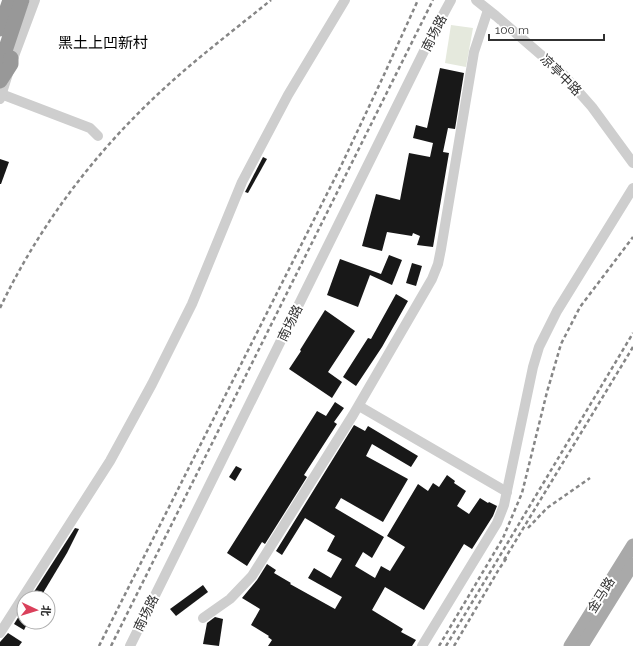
<svg xmlns="http://www.w3.org/2000/svg" width="633" height="646" font-family="Raleway,'Noto Sans SC',sans-serif">
<style>
.green{fill:#e5e9dd}
.building{fill:#181818}
.lines{fill:none;stroke-linecap:round;stroke-linejoin:round}
.minor{stroke:#cecece;stroke-width:10}
.major{stroke:#a9a9a9;stroke-width:13}
.highway{stroke:#989898;stroke-width:15}
.rail{stroke:#868686;stroke-width:2.5;stroke-dasharray:4 3;stroke-linecap:butt}
.labels{text-anchor:middle;dominant-baseline:central;stroke-width:4;stroke-linejoin:round;paint-order:stroke}
.street-label{font-size:13px;fill:#313131;stroke:#fff}
.quarter-label{font-size:15px;fill:#000;stroke:#fff}
</style>
<rect width="100%" height="100%" fill="#fff"/>
<polygon class="green" points="451,25 473,28 466,67 445,63"/>
<g class="building">
<polygon points="440,68 464,73 455,129 448,128 443,152 449,153 433,247 417,245 420,236 413,233 412,236 387,232 382,251 362,246 376,194 400,200 409,153 430,157 433,143 413,138 416,125 427,128"/>
<polygon points="263,157 267,159 248,193 245,192"/>
<polygon points="0,159 9,162 1,184 0,184"/>
<polygon points="389,255 402,260 392,285 370,275 358,307 327,295 340,259 381,274"/>
<polygon points="412,263 422,266 416,286 406,283"/>
<polygon points="396,294 408,301 382,347 356,386 343,377 368,338 371,339"/>
<polygon points="325,310 355,331 328,372 342,382 332,398 289,369 301,351 300,350"/>
<polygon points="335,402 344,408 334,422 337,424 304,475 307,477 265,544 262,542 247,566 227,553 317,411 326,416"/>
<polygon points="354,425 365,431 368,426 418,456 411,467 372,444 366,456 408,479 383,522 341,498 335,508 384,537 372,558 363,552 355,566 375,578 381,566 390,571 405,547 387,536 418,484 428,491 433,483 439,487 447,475 455,481 454,483 466,491 457,506 469,514 480,498 488,503 489,502 497,506 493,516 472,549 464,544 424,610 385,587 372,610 403,629 401,632 416,640 412,646 268,646 272,640 268,637 269,636 251,625 260,609 242,598 257,580 267,564 276,570 274,573 291,583 290,584 335,609 342,597 308,578 314,568 331,578 342,559 327,551 335,536 305,518 282,555 276,551"/>
<polygon points="236,466 242,469 235,481 229,477"/>
<polygon points="75,528 79,529 67,553 40,598 30,598"/>
<polygon points="203,585 208,592 176,616 170,609"/>
<polygon points="24,608 24,622 28,622 24,630 14,624"/>
<polygon points="215,617 223,619 219,646 203,644 207,623"/>
<polygon points="8,633 22,642 19,646 0,646 0,642"/>
</g>
<g class="lines">
<g class="minor">
<polyline points="476,0 496,16 562,73 592,107 633,163"/>
<polyline points="1,94 90,128 98,136"/>
<polyline points="0,99 11,64 35,0"/>
<polyline points="359,406 507,492"/>
<polyline points="203,618 230,599 252,576 353,415 432,279 438,264 441,249 474,52 488,10"/>
<polyline points="0,633 110,461 152,384 192,304 242,182 288,95 345,0"/>
<polyline points="130,646 432,35 451,0"/>
<polyline points="422,646 497,523 504,505 533,367 539,347 557,311 633,188"/>
</g>
<g class="major">
<polyline points="570,646 633,545"/>
<polyline points="582,646 633,564"/>
</g>
<g class="highway">
<polyline points="0,29 10,0"/>
<polyline points="0,66 22,0"/>
<polyline points="0,81 11,64 11,58"/>
</g>
<g class="rail">
<path d="M0,308c38,-80 92,-152 157,-213 36,-34 76,-64 114,-95"/>
<polyline points="528,528 547,508 590,478"/>
<polyline points="504,560 633,347"/>
<polyline points="99,646 341,166 383,77 418,0"/>
<polyline points="111,646 433,0"/>
<polyline points="439,646 503,538 522,493 547,392 561,344 580,307 633,237"/>
<polyline points="446,646 633,333"/>
<polyline points="454,646 499,569 508,556"/>
</g>
</g>
<g class="labels">
<g class="street-label">
<text transform="translate(434 33) rotate(-63)">南场路</text>
<text transform="translate(561 75) rotate(45)">凉亭中路</text>
<text transform="translate(290 323) rotate(-64)">南场路</text>
<text transform="translate(601 595) rotate(-58)">金马路</text>
<text transform="translate(146 613) rotate(-64)">南场路</text>
</g>
<g class="quarter-label">
<text x="103" y="43">黑土上凹新村</text>
</g>
</g>
<g transform="translate(36 610) rotate(94)"><circle r="19" fill="#ffffff" stroke="#adadad"/>
<path d="M0-3L7 15L0 10L-7 15Z" fill="#da405b"/>
<text y="-6" font-size="11" font-weight="bold" text-anchor="middle" fill="#313131">北</text>
</g>
<path d="M489 34v6h115v-6" fill="none" stroke="#313131" stroke-width="2"/>
<text x="495" y="34" font-size="12" fill="#313131" stroke="#ffffff" stroke-width="3" paint-order="stroke">100 m</text>
</svg>
